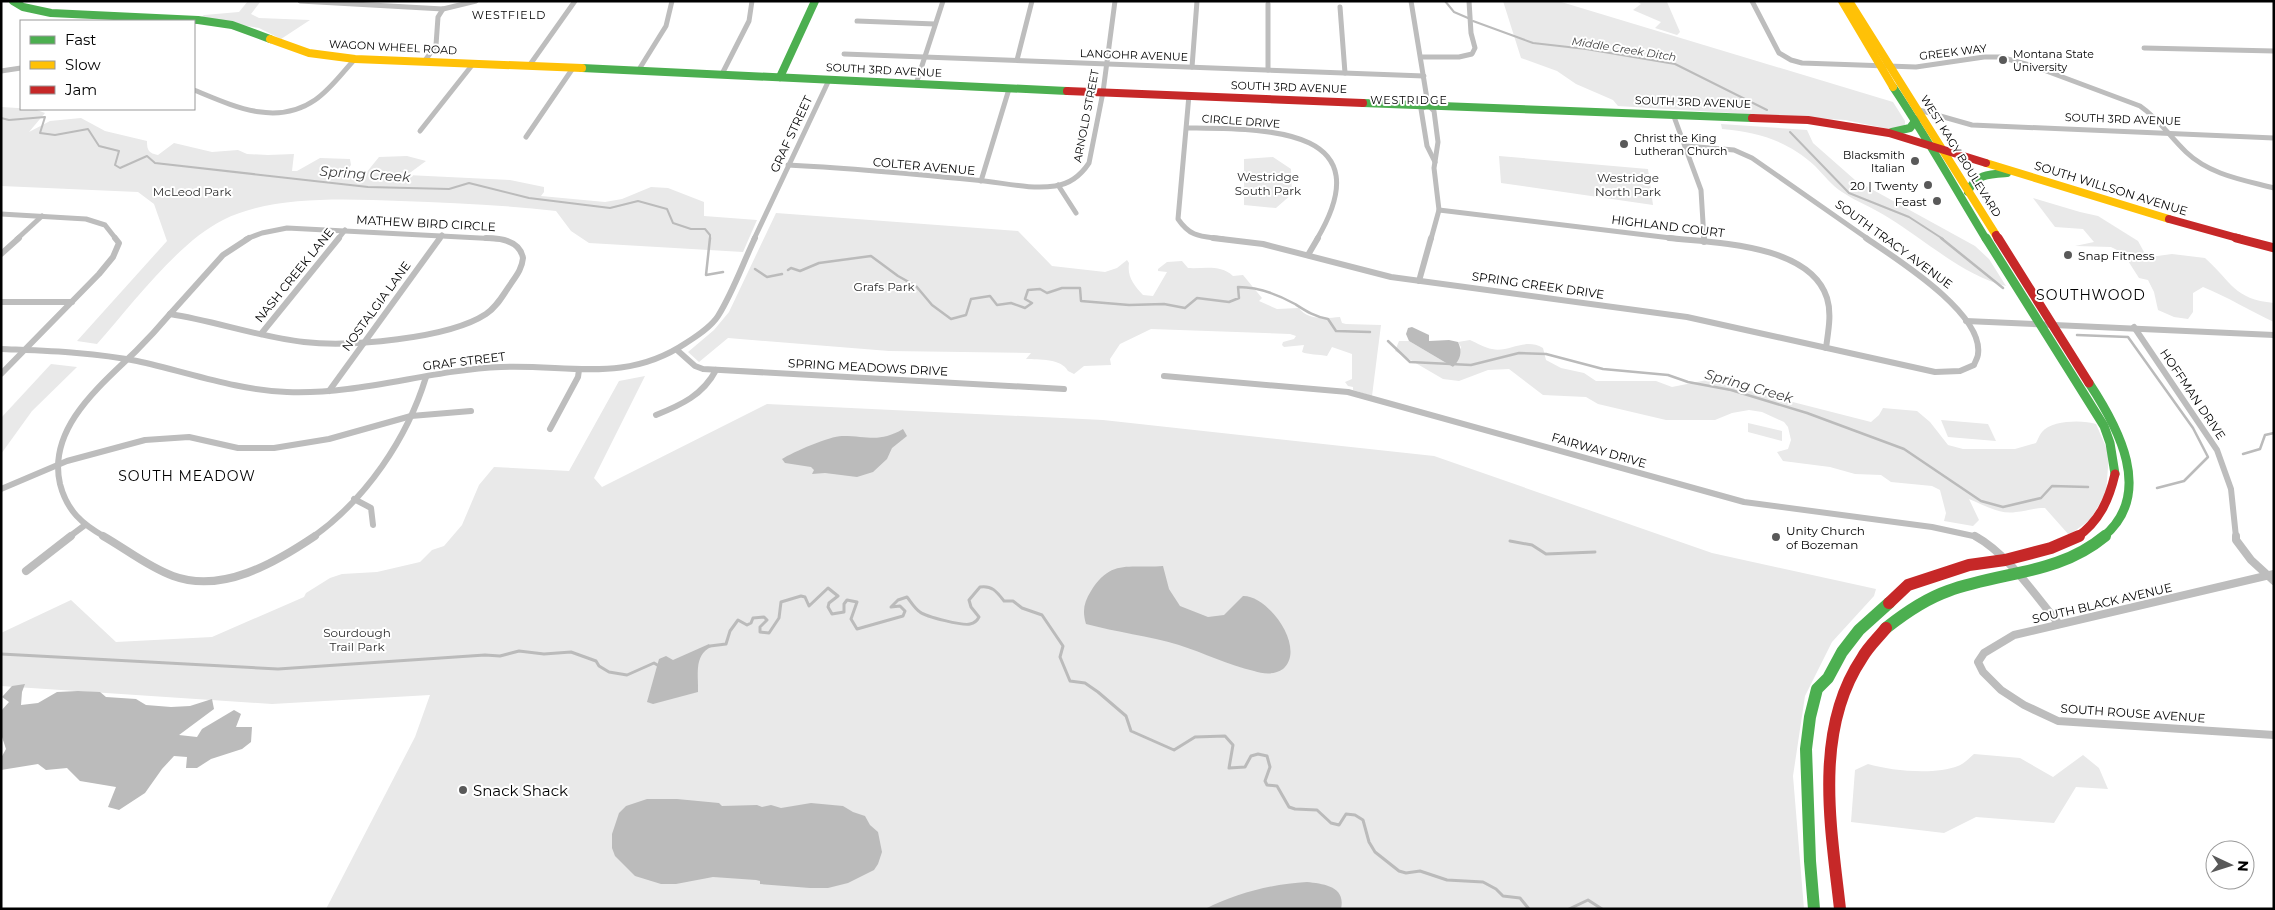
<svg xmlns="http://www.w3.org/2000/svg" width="2275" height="910" font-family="Montserrat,sans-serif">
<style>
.green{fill:#e9e9e9}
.water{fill:#bbb}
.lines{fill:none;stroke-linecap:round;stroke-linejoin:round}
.stream-far2{stroke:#bbb;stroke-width:2}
.stream-far1{stroke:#bbb;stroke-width:2.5}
.stream{stroke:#bbb;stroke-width:3}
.street-far2{stroke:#bdbdbd;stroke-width:5}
.street-far1{stroke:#bdbdbd;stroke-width:6}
.street{stroke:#bdbdbd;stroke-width:8}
.fast-far2{stroke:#4caf50;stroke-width:8}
.fast-far1{stroke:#4caf50;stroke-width:9}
.fast{stroke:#4caf50;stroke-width:12}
.slow{stroke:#ffc107;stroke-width:8}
.jam-far2{stroke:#c62828;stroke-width:8}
.jam-far1{stroke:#c62828;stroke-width:9}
.jam{stroke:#c62828;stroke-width:12}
.poi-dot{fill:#595959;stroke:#fff;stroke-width:2}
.labels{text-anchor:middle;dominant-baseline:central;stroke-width:4;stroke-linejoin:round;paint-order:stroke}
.far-neighbourhood-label{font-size:11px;letter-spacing:1px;fill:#000;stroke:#fff}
.far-street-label{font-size:11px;fill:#000;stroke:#fff}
.far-water-label{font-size:11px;font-style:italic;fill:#3f3f3f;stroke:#fff}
.far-poi-label{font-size:11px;fill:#000;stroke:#fff;text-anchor:start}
.street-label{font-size:12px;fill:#000;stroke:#fff}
.park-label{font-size:12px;fill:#2e2e2e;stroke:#fff}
.poi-label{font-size:12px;fill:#000;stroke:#fff;text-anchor:end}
.water-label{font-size:14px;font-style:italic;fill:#3f3f3f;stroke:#fff}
.neighbourhood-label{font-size:14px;letter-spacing:1px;fill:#000;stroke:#fff}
.near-poi-label{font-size:15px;fill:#000;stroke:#fff;text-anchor:start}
</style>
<rect width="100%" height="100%" fill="#fff"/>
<g class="green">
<polygon points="248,1 261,1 251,14 259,18 310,20 281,39 259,28 200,18 204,15 239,12"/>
<polygon points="1503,1 1558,1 1893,102 1905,121 1905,128 1889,129 1845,120 1618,106 1613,100 1576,84 1557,71 1521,58"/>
<polygon points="1636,1 1667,2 1680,32 1677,35 1655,28 1661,22 1633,10 1641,4"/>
<path d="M1,107l33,2 11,4 -16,19 21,-11 31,-3 24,13 42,10c0,10 2,12 11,14l16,-12 38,9 26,-2 9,4 21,1 26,-1 -2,17h5l23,-13 30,1 1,6 -9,11 20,2 17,-21 28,-1 19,5 -19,14 103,5 34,7v5l-3,4 64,6 17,-3 29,-12 17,1 36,14v14l53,4 -14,32 -154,-9 -18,-12 -15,-20c-52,-6 -103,-8 -155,-10 -54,-2 -129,-6 -178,19 -46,23 -92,86 -126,124l-20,-3 90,-100 -13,-37 -16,-12 -137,-6z"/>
<path d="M1721,124l86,6 6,13 42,37 120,66 14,13 17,27c-42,-10 -81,-46 -117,-68 -15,-10 -32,-16 -47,-26 -11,-7 -18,-17 -27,-26 -27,-25 -57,-34 -93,-37z"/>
<polygon points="1499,156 1648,169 1653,205 1501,183"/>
<polygon points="1273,157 1291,169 1292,194 1276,208 1244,205 1244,159"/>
<path d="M2033,198l47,14 18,4 40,25 6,11 6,5 22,-3 33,4c27,24 28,41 69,45v19c-24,-11 -46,-25 -71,-35l-10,6v19l-5,7 -14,-2 -16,-7 -4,-18 -6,-12 -9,-2 -16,-25 -12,-6 -36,-1 19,-4 -11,-13 -28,-2z"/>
<path d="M776,213l242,18 34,35 53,6 12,-4 10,-8 2,3c-2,14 5,22 14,32l10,1 14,-24 -9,-1v-2l9,-7 15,-1 6,7c16,1 32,-4 45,8l10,-1 19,23 -3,3 18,8 22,-1c9,13 28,10 41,9l2,6 4,1 35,1 -9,71 -19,-6v-3l-5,-1 -3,-4 7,-3v-25l-20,-7 -5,9c-8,-2 -19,-1 -25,-4l2,-7 -20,2 -2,-2 1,-3 11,-3 2,-3 -6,-2 -139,-5 -31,15 -10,15 1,6 -27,1 -10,8 -6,-3c-7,-13 -29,-11 -42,-12l5,-6 -142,-2 -161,-13 -29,24 -11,-10 26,-22 15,-18z"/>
<path d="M1470,340c7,3 15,8 22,9 17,4 32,-12 51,-1l3,12 15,8 23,5 12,8h60l16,6 35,-7 164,42 8,-7 4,-7 34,3 13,11 18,23 15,4h52l21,-6c2,-4 4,-9 6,-11 10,-12 41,-12 54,-8l13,30 -3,39 -16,27 -21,15 -24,-27c-11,0 -19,3 -29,4 -16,3 -32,-7 -47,-13l10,21 -6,6 -29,-5 2,-8 -6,-23 -8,-4 -41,-4 -10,-7 -26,-1 -25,-7 -47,-6 -6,-9 11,-3 3,-9 -3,-13 -4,-5 -22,-10 -13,-2 -17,3 -17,7h-49l-68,-16 -12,-7 -43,-2 -34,-26 -21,1 -29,11 -16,-2 -48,-28 4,-10h10l44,26 8,-20 -3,-5z"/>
<polygon points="51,364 77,367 32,411 1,454 1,418"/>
<polygon points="645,376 594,478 602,487 767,404 1103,420 1434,456 1712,553 1876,589 1874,596 1832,642 1805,696 1793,776 1804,909 326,909 415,737 430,695 272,704 1,686 1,633 71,600 116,642 212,637 304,597 306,593 330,578 342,574 377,572 420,562 432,550 444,546 462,525 479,485 494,467 569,471 619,381"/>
<polygon points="1941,420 1988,424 1996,441 1948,437"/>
<polygon points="1748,423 1782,431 1782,441 1748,432"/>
<path d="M1974,754l46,4 33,19 30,-22 16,13 9,21 -32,-2 -22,36 -78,-6 -32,16 -93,-11 4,-52 13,-6c23,7 68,11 90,2 6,-2 11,-8 16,-12z"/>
</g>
<g class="water">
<path d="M1412,327l17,8v6l20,-1 9,2c5,10 2,18 -5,25l-44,-26 -3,-7 2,-6z"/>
<path d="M903,429l4,7 -15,12 -5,11 -14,13 -16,5 -32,-4 -13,1 2,-4 -3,-3 -26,-4 -3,-4c11,-7 50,-24 61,-23 26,0 36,7 60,-7z"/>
<path d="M1163,566l6,23 11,17 28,11 16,-2 19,-19c25,-1 64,52 40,73 -8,6 -20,5 -29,2 -26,-6 -50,-18 -75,-26 -30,-9 -63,-13 -93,-21 -4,-13 -2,-22 5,-33 20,-33 40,-22 72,-25z"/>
<path d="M709,644l2,3c-18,9 -12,29 -13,45l-45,12 -6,-2 12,-43 7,-3 7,4z"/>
<polygon points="25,684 22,692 21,705 38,703 57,692 78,691 100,692 106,697 136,699 146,705 171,707 190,706 212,699 214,709 179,735 197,737 202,729 234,710 241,714 236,727 252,727 251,742 242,749 211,759 197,768 186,768 187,757 174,756 162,769 145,793 119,810 108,807 116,787 80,781 67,768 46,770 38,764 1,770 1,758 6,749 1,734 1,711 9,702 2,697 12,686"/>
<polygon points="647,799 677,799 719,803 722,806 757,805 762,807 771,805 781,808 811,803 843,806 853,812 865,816 870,825 878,832 882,852 878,864 874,870 848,883 828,888 810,888 760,884 760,881 756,880 713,877 676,884 661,884 635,876 615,856 612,848 612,834 619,813 626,806"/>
<path d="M1307,882c17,2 39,4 34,27h-136c32,-16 66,-25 102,-27z"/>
</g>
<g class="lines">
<g class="stream-far2">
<polyline points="1445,1 1454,12 1468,18"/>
<polyline points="1473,21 1533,43 1586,49 1675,64 1767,110"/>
<polyline points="1,103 1,107"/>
<polyline points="1,118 9,120 45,117 40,133 55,135 88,129 99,146 119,151 115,165 120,168 147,156 155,163 368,187 449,189 469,183 529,198 610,208 638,201 667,209 673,223 691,229 705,229 710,235 710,239"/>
<polyline points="1790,132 1849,193 1909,217 1943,239"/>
</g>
<g class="stream-far1">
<polyline points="710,238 706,275 723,272"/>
<polyline points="1941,238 2003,288"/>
<polyline points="755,269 767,277 782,274"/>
<path d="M788,270l3,-2 9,3 19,-8 52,-7 27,20 18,10 16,19 19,14 15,-4 5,-16 19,-3 7,9 14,-2 14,5 7,-5 -7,-4 3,-9 12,-1 7,4 15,-5h18l1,13 48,4 35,-1 21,4 12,-10 32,4 10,-4 -1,-11c21,0 39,7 57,17 11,7 20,13 33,15l8,12 34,1"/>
<polyline points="2077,335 2128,337 2193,428 2208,457 2184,481 2157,488"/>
<polyline points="1388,341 1410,362 1471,365 1519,353 1546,354 1603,369 1668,375 1688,382 1731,390 1807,413 1904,449 1981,501 2003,507 2041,498 2052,486 2088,487"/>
<polyline points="2243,454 2260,449 2265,435 2274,433"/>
</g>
<g class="stream">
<polyline points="1510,541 1532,545 1546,554 1595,552"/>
<path d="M710,646l16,-2 4,-13 8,-11 9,5 4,-2 2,-5 11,-1 3,3 -7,7v5l9,1 10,-15 2,-16 20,-6 4,1 4,9 19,-18 10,8 -9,7 -1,4 4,7 12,-2v-8l3,-4 10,2 -6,17 6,10 46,-13 2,-5 -5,-5 -9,1 7,-7 9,-3c4,5 8,12 13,15 6,5 44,14 50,12 5,-1 7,-3 9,-7l-8,-10 -2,-7 11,-13c12,-2 17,5 24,14h9l9,7 20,7 21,31 -3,11 10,24 15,2 13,9 28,24 5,15 43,19 21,-13 30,-1 8,9 -4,23 16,-1 6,-11 7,-2 9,2 3,11 -5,14 2,4 10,1 12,21 6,2 22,1 14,13 8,2 7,-11 9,1 8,5 6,22 6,10 24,19 7,2 14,-2 27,9 36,2 13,7 7,7 17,2 9,11"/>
<polyline points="1,654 278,669 485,655 500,656 519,651 544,654 571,652 596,661 599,666 609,672 627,675 654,663 659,666"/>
<polyline points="1569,909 1588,900 1602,909"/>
</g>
<g class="street-far2">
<polyline points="300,1 443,9 476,1"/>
<polyline points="1411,1 1428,105 1434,111 1438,142 1434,168 1439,210 1431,239"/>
<path d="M1752,1l27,52 12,7 11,3 114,4 68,-10h16l33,9 107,40c19,13 30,31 46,46 24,23 58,28 88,36"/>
<polyline points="1268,4 1268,70"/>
<polyline points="1340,7 1345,73"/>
<polyline points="857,21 935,24"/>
<polyline points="2144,48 2274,51"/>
<polyline points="844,54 1424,76"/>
<polyline points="1421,57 1459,57 1472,54 1475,48 1471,33 1469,1"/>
<polyline points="1017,60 1032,1"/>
<polyline points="424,62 436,45 438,17 443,9"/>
<polyline points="529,66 575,1"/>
<polyline points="1192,67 1197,1"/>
<polyline points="1,71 21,68"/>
<polyline points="638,71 666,26 672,1"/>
<polyline points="722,74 749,21 752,1"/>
<polyline points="916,84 943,1"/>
<path d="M194,90c39,16 82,37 121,10 15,-10 27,-27 40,-41"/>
<path d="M1189,95l-11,124c13,19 23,17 45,20"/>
<polyline points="1428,105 1421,109 1427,146 1435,162"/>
<polyline points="1919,110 1972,125 2274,138"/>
<polyline points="1673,114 1701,190 1704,239"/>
<path d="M1188,128c76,1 196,-2 129,111"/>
<polyline points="420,131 473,64"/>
<polyline points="526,137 573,68"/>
<polyline points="1686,146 1734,150 1752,158 1868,239"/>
<path d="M788,165c63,3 125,9 187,15 27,2 54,10 80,6 15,-2 26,-11 34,-23l14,-71 12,-91"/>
<polyline points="981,181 1009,89"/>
<polyline points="1058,185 1076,213"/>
<polyline points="1439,210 1679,239"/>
<polyline points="1,214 86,219 105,225 116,239"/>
<polyline points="17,239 42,216"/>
<polyline points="246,239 262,233 287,228 499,239"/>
<polyline points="338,239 345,230"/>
<polyline points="439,239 442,235"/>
<polyline points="754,239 829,80"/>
</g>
<g class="street-far1">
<path d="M1213,238l50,6 128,33 296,40 248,55 25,-1 14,-6c1,-3 4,-8 4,-11 6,-41 -83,-96 -112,-116"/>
<path d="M1669,238c46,5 141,6 158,60 5,16 1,34 -1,50"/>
<polyline points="1704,238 1704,242"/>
<polyline points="1,254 19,238"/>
<polyline points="1308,255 1318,238"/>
<polyline points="1419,281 1431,238"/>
<polyline points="1,302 72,302"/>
<path d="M170,314c45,7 89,23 134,28 45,5 144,-3 182,-28 11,-7 17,-19 24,-29 6,-9 12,-16 13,-27 -3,-17 -22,-20 -37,-20"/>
<polyline points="170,314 223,255 249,238"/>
<polyline points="1966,321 2274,335"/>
<polyline points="2134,327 2217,450 2231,489 2236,537"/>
<polyline points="261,334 339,238"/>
<path d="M1,349c46,2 91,3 136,12 51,11 98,29 150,31 73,3 142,-22 214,-25 67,-3 124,17 185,-24 11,-7 25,-16 32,-27 15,-24 25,-53 37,-78"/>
<polyline points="677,350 695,366 703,369 1064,389"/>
<polyline points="1,374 99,274 113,257 119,243 115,238"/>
<polyline points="1164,376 1348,392 1744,502 1932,527 1978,537"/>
<polyline points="329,391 440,238"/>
<path d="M656,415c25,-10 47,-20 60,-45"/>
<polyline points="550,429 578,377 579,370"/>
<polyline points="1,489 67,461 145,440 189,437 238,448 274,448 329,439 411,416 471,411"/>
<polyline points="354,499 371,508 373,525"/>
<polyline points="69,537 85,525"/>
<path d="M105,537c-23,-13 -38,-26 -45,-53 -13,-56 41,-99 76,-133 12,-12 23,-24 34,-37"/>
<path d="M313,537c53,-38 94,-98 113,-160"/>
</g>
<g class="street">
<path d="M103,536c23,13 45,31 70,40 49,18 102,-13 142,-40"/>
<path d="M1975,536c33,18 60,59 84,88"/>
<polyline points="2236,536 2236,540 2251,560 2274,581"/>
<polyline points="26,571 71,536"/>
<polyline points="2274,574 2014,635 1984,653 1978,662 1983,672 2001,690 2024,705 2058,721 2274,735"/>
</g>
<g class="fast-far2">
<polyline points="13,1 23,7 51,13 198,20 232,25 270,39"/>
<polyline points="582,68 1067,91"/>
<polyline points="780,77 815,1"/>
<path d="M1893,87c33,49 62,101 93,152"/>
<polyline points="1363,103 1752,118"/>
<polyline points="1892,132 1910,128 1916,120"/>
<path d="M1968,192c7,-18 22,-18 39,-19"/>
</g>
<g class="fast-far1">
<polyline points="1986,238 2104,426 2110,443 2115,474"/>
<path d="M2089,383c29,44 66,111 14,154"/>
</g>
<g class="fast">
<path d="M1886,628c19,-15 39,-29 62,-37 55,-20 110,-16 157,-55"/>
<polyline points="1814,909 1810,861 1806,749 1810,717 1817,689 1828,678 1842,652 1859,630 1889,603"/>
</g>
<g class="slow">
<polyline points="1842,1 1893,87"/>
<polyline points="1849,1 1996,235"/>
<polyline points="270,39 309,53 355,59 582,68"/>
<polyline points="1986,163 2169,219"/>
</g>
<g class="jam-far2">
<polyline points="1067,91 1363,103"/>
<polyline points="1752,118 1808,120 1889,133 1986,163"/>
<polyline points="2169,219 2241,239"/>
<polyline points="1996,235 1998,239"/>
</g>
<g class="jam-far1">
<polyline points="1998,238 2089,383"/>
<polyline points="2236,238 2274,248"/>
<path d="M2077,537c22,-15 32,-37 38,-63"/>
</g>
<g class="jam">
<polyline points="1889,603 1908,585 1969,565 2005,560 2051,548 2079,536"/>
<path d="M1840,909c-9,-81 -27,-178 22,-251 6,-11 16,-20 24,-30"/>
</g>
</g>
<g class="poi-dot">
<circle cx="2003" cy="60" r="5"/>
<circle cx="1624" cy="144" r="5"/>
<circle cx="1915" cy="161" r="5"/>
<circle cx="1928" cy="185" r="5"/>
<circle cx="1937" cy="201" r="5"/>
<circle cx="2068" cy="255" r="5"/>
<circle cx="1776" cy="537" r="5"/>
<circle cx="463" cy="790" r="5"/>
</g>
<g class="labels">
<g class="far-neighbourhood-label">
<text x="509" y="15">WESTFIELD</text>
<text x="1409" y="100">WESTRIDGE</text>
</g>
<g class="far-street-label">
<text transform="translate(393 47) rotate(3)">WAGON WHEEL ROAD</text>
<text transform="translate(1953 52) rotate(-7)">GREEK WAY</text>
<text transform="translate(1134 55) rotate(2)">LANGOHR AVENUE</text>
<text transform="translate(884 70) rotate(3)">SOUTH 3RD AVENUE</text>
<text transform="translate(1289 87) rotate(2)">SOUTH 3RD AVENUE</text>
<text transform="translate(1693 102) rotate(2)">SOUTH 3RD AVENUE</text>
<text transform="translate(1086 116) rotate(-79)">ARNOLD STREET</text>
<text transform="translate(2123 119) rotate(2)">SOUTH 3RD AVENUE</text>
<text transform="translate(1241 121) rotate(4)">CIRCLE DRIVE</text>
<text transform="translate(1961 156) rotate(58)">WEST KAGY BOULEVARD</text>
</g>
<g class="far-water-label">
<text transform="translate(1624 49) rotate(9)">Middle Creek Ditch</text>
</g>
<g class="far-poi-label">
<text x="2013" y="54">Montana State<tspan x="2013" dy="13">University</tspan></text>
<text x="1634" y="138">Christ the King<tspan x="1634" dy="13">Lutheran Church</tspan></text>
<text x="1905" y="155" text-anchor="end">Blacksmith<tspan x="1905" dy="13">Italian</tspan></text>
</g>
<g class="street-label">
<text transform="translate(791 134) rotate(-65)">GRAF STREET</text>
<text transform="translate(924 166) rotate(5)">COLTER AVENUE</text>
<text transform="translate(2111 188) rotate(17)">SOUTH WILLSON AVENUE</text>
<text transform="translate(426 223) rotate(3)">MATHEW BIRD CIRCLE</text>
<text transform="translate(1668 226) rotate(7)">HIGHLAND COURT</text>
<text transform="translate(1894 244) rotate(36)">SOUTH TRACY AVENUE</text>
<text transform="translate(294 275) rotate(-51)">NASH CREEK LANE</text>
<text transform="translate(1538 285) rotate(8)">SPRING CREEK DRIVE</text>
<text transform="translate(376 306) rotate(-54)">NOSTALGIA LANE</text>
<text transform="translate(464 361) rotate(-7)">GRAF STREET</text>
<text transform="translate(868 367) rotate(3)">SPRING MEADOWS DRIVE</text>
<text transform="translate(2193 394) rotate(56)">HOFFMAN DRIVE</text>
<text transform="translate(1599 450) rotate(16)">FAIRWAY DRIVE</text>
<text transform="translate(2102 603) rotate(-13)">SOUTH BLACK AVENUE</text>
<text transform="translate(2133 713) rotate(4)">SOUTH ROUSE AVENUE</text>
</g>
<g class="park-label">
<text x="1268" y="176">Westridge<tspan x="1268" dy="14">South Park</tspan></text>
<text x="1628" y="177">Westridge<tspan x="1628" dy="14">North Park</tspan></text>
<text x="192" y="191">McLeod Park</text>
<text x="884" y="286">Grafs Park</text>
<text x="357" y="632">Sourdough<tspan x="357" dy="14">Trail Park</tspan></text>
</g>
<g class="poi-label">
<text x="1918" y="185">20 | Twenty</text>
<text x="1927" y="201">Feast</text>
<text x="2078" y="255" text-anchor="start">Snap Fitness</text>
<text x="1786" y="530" text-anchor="start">Unity Church<tspan x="1786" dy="14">of Bozeman</tspan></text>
</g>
<g class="water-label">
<text transform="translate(365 174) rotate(4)">Spring Creek</text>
<text transform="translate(1749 386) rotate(16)">Spring Creek</text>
</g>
<g class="neighbourhood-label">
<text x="2091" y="295">SOUTHWOOD</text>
<text x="187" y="476">SOUTH MEADOW</text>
</g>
<g class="near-poi-label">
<text x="473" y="790">Snack Shack</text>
</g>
</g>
<rect width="2275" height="910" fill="none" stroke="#000000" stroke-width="5"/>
<rect x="20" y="20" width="175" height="90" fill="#ffffff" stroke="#999999"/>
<rect x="30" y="36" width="25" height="8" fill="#4caf50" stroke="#999999"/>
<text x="65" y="45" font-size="15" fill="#000000">Fast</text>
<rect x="30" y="61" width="25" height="8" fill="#ffc107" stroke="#999999"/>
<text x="65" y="70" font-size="15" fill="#000000">Slow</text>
<rect x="30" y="86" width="25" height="8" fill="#c62828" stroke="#999999"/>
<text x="65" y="95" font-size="15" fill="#000000">Jam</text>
<g transform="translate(2230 865) rotate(94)"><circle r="24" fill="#ffffff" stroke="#999999"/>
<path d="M0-4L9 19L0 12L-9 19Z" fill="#595959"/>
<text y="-8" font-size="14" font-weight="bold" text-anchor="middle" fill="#000000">N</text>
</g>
</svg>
